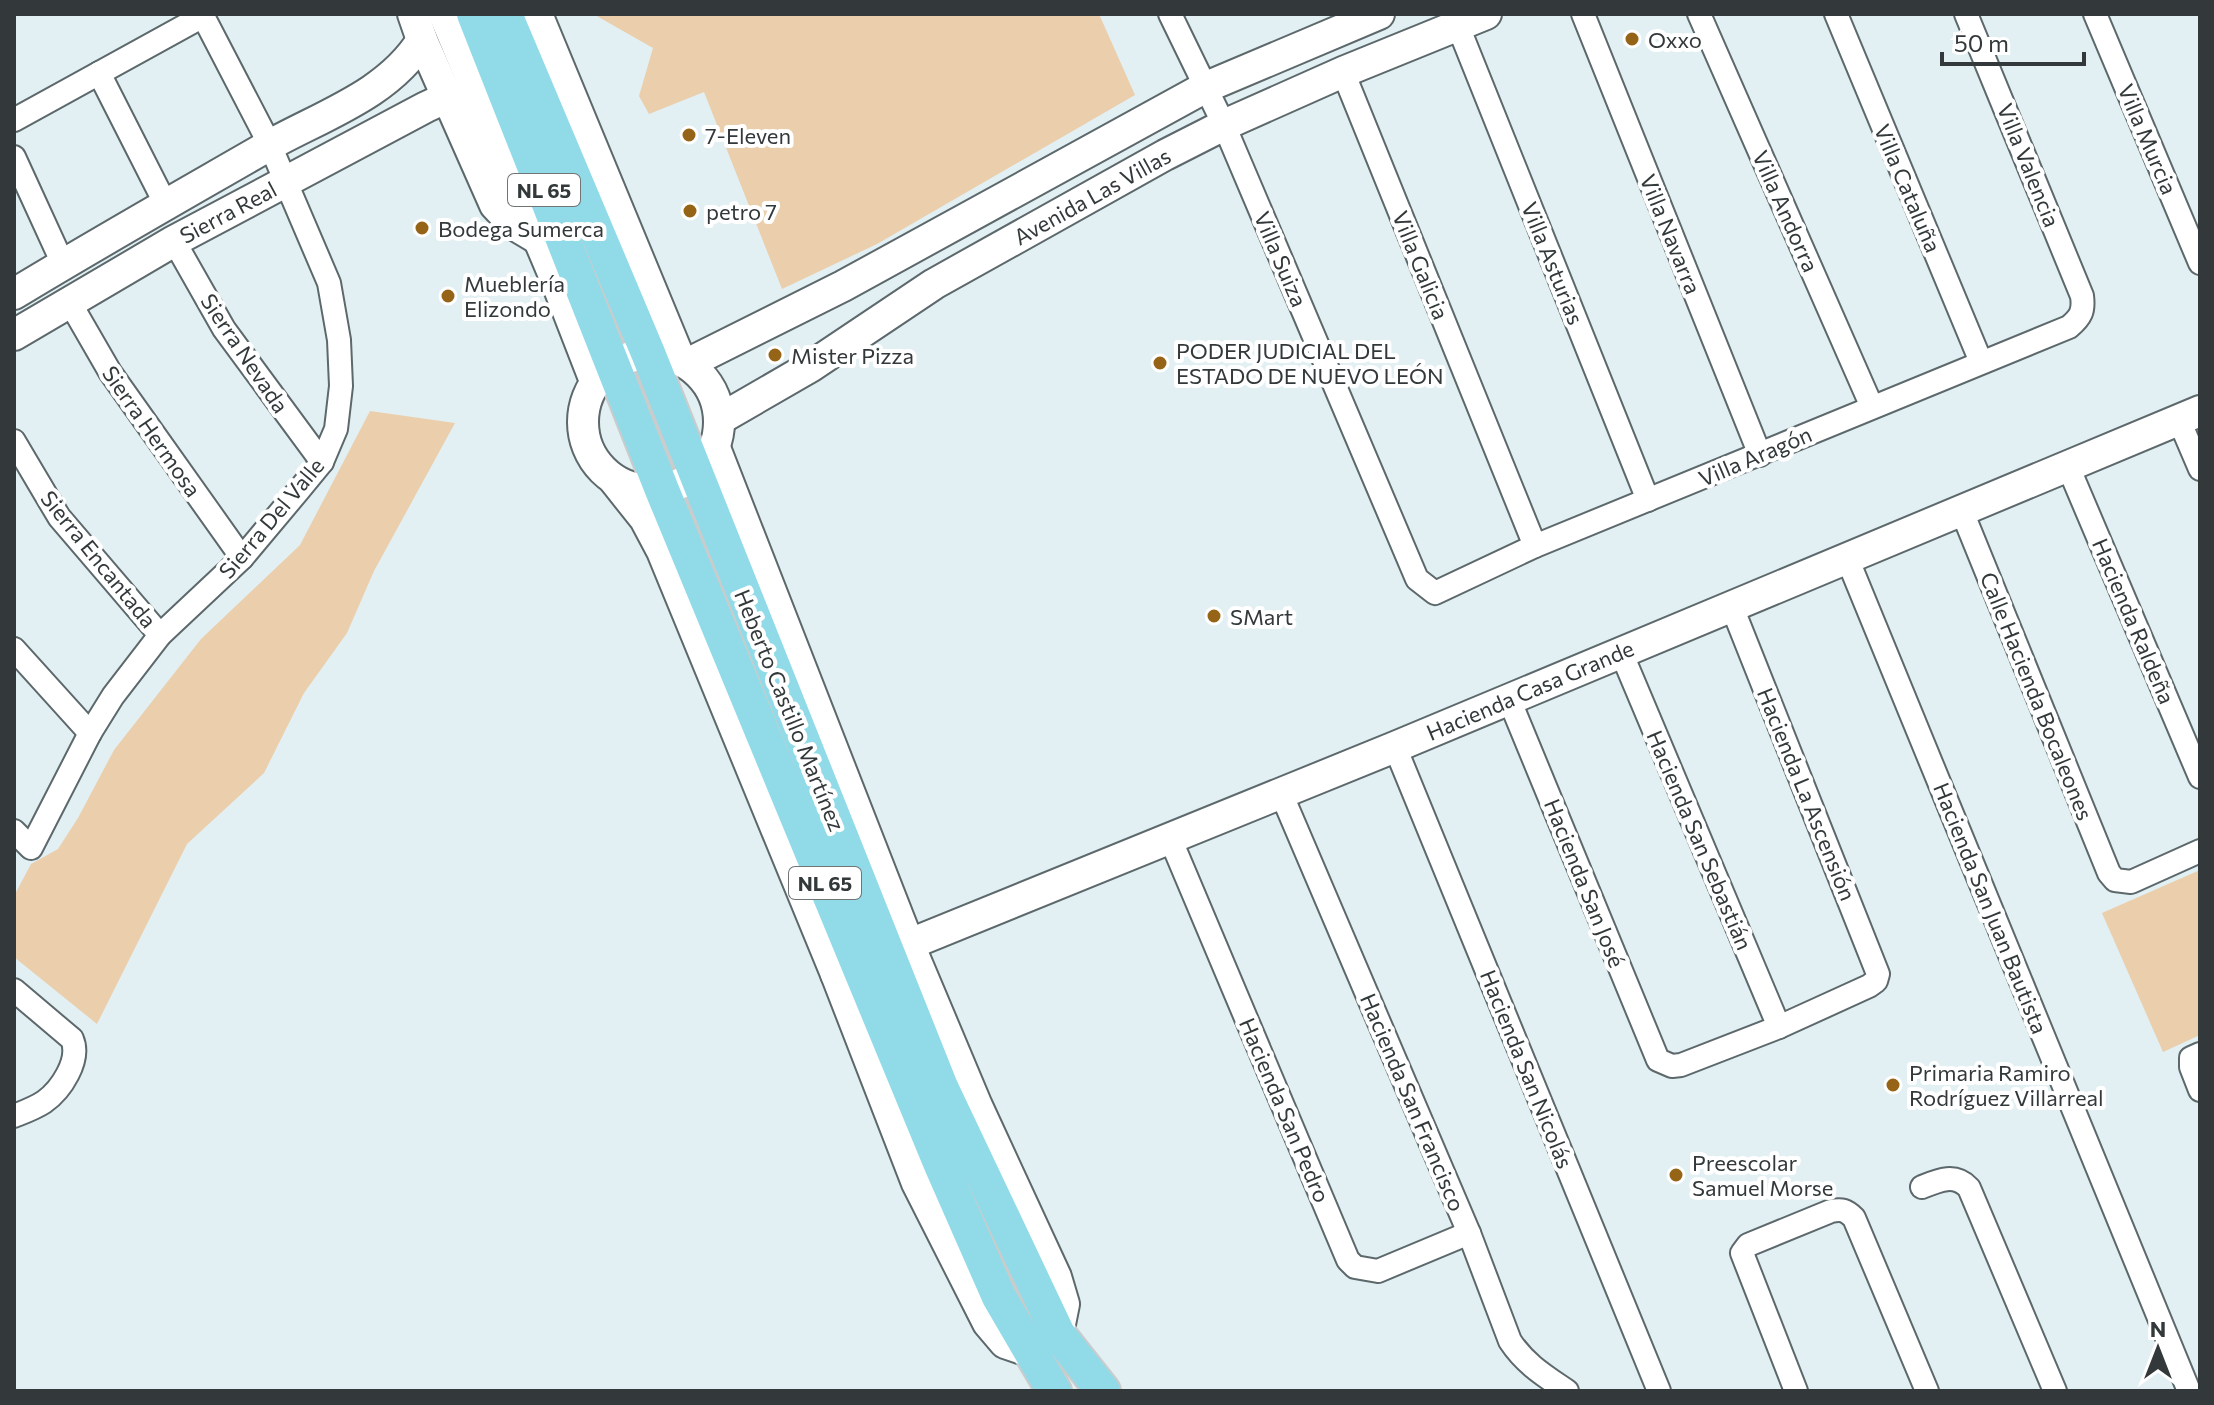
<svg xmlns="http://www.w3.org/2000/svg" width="2214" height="1405" font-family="Commissioner,sans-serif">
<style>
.green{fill:#ebceab}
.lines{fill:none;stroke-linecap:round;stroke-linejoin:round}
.street-casing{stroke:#5c686b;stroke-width:26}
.secondary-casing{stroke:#5c686b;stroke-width:34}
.primary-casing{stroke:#cacccc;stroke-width:38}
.street{stroke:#fff;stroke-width:22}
.secondary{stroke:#fff;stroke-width:30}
.primary{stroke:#91dbe9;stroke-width:34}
.poi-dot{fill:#966417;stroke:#fff;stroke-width:3}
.labels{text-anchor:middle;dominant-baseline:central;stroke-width:8;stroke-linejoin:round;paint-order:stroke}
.shield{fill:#fff;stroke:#707475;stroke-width:2}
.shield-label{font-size:20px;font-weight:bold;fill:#33393a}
.poi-label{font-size:22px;fill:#33393a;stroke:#fff;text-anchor:start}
.street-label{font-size:22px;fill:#33393a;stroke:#fff}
</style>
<rect width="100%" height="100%" fill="#e2f0f3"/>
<g class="green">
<polygon points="1099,14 1135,95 877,244 782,289 704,92 649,114 639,96 653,48 595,15"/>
<polygon points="370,411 455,423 374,571 347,633 304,693 264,773 187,844 97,1024 14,957 14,896 31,864 58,849 78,818 114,750 201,639 300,545"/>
<polygon points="2200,870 2200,1035 2163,1052 2102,913"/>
</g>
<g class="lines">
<g class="street-casing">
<g id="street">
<path d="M1170,14l54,111 193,454 18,14 100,-47 534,-219c12,-10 15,-16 13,-31l-116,-282"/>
<polyline points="1583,14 1760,455"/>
<polyline points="1699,14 1872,407"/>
<polyline points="1836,14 1981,362"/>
<polyline points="2095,14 2200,263"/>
<polyline points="1458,26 1648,500"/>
<polyline points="1343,72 1535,546"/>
<polyline points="99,73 166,205"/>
<polyline points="14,120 203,16 270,145 329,283 339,340 341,386 336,429 322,462 299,490 242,558 160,635 113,696 90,733 31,848 14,831"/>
<polyline points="14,157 63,264"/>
<polyline points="174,241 224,329 322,462"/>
<polyline points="69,301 110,372 242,558"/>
<polyline points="2179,420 2200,469"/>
<polyline points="14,441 59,517 160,635"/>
<polyline points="2067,464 2200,777"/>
<polyline points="1961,509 2109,873 2115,880 2131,882 2200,851"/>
<polyline points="1847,558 2189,1391"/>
<polyline points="14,649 90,733"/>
<polyline points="1621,652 1779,1027"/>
<polyline points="1509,699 1658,1060 1672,1066 1681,1065 1779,1027 1869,986 1876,981 1878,974 1732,607"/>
<polyline points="1395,747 1659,1391"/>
<path d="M1281,793l188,440 41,108c15,23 35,35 57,50"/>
<polyline points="1170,838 1348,1260 1355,1267 1378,1271 1469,1233"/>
<path d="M14,990l58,49c9,21 -11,51 -28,63 -9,6 -20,10 -30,14"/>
<polyline points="2200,1054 2191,1058 2191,1067 2200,1090"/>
<path d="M1922,1187c17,-7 33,-14 47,1l86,203"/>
<path d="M1796,1391l-54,-138 6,-8 83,-34c11,-2 15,-1 23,7l73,173"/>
</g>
</g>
<g class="secondary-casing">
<g id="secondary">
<polyline points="413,14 422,40 495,205 513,224 538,239"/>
<polyline points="444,14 555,278 595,381"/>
<polyline points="537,14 679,357"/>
<path d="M14,294c84,-51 169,-99 254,-148 53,-30 120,-51 154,-106"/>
<path d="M14,335l160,-94 252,-134c19,-9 31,-14 52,-8"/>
<circle cx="651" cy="422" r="68"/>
<polyline points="689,363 843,286 1204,88 1379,14"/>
<polyline points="720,419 810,367 934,284 1165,155 1224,125 1343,72 1486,14"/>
<polyline points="715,448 908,942 977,1106 1056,1277 1064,1304 1058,1334"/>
<polyline points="614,480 645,519 662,551 836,974 917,1183 988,1323 1005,1343 1031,1352"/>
<polyline points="836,974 1395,747 2200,411"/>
</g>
</g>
<g class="primary-casing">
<g id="primary">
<polyline points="474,14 662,490 941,1165 999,1297 1054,1391"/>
<polyline points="505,14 648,353 941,1087 1058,1334 1103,1391"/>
</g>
</g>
<use href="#street" class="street"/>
<use href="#secondary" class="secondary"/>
<use href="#primary" class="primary"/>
</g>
<g class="poi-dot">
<circle cx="1632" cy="39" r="8"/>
<circle cx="689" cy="135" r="8"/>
<circle cx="690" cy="211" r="8"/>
<circle cx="422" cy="228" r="8"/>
<circle cx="448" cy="296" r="8"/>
<circle cx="775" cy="355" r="8"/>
<circle cx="1160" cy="363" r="8"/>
<circle cx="1214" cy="616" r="8"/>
<circle cx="1893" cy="1085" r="8"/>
<circle cx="1676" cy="1175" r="8"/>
</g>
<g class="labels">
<g class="shield">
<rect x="508" y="174" width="72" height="32" rx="6"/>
<rect x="789" y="867" width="72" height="32" rx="6"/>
</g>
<g class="shield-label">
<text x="544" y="190">NL 65</text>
<text x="825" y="883">NL 65</text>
</g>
<g class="poi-label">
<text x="1648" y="39">Oxxo</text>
<text x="705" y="135">7-Eleven</text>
<text x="706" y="211">petro 7</text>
<text x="438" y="228">Bodega Sumerca</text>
<text x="464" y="283">Mueblería<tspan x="464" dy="25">Elizondo</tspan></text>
<text x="1176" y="350">PODER JUDICIAL DEL<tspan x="1176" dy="25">ESTADO DE NUEVO LEÓN</tspan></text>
<text x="791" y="355">Mister Pizza</text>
<text x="1230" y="616">SMart</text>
<text x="1909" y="1072">Primaria Ramiro<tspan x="1909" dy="25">Rodríguez Villarreal</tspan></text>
<text x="1692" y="1162">Preescolar<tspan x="1692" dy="25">Samuel Morse</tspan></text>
</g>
<g class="street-label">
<text transform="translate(2148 139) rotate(67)">Villa Murcia</text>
<text transform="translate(2029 165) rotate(68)">Villa Valencia</text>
<text transform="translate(1908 188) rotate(67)">Villa Cataluña</text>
<text transform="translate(1092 196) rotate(-29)">Avenida Las Villas</text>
<text transform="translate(1786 211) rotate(66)">Villa Andorra</text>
<text transform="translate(228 212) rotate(-28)">Sierra Real</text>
<text transform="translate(1671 234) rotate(68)">Villa Navarra</text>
<text transform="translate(1281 259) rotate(67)">Villa Suiza</text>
<text transform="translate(1553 263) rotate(68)">Villa Asturias</text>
<text transform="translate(1421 265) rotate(68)">Villa Galicia</text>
<text transform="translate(245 353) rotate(56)">Sierra Nevada</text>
<text transform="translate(152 431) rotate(55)">Sierra Hermosa</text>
<text transform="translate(1755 456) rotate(-23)">Villa Aragón</text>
<text transform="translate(271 518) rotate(-50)">Sierra Del Valle</text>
<text transform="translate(99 559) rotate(51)">Sierra Encantada</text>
<text transform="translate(2134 621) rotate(67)">Hacienda Raldeña</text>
<text transform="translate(1530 690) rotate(-23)">Hacienda Casa Grande</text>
<text transform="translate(2037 696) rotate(68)">Calle Hacienda Bocaleones</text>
<text transform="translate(790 710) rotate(68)">Heberto Castillo Martínez</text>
<text transform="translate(1807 794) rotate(68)">Hacienda La Ascensión</text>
<text transform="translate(1700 840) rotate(67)">Hacienda San Sebastián</text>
<text transform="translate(1585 883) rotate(68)">Hacienda San José</text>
<text transform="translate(1991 908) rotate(68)">Hacienda San Juan Bautista</text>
<text transform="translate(1527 1069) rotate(68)">Hacienda San Nicolás</text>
<text transform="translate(1413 1102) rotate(67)">Hacienda San Francisco</text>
<text transform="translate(1285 1110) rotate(67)">Hacienda San Pedro</text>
</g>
</g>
<rect width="2214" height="1405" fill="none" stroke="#33393a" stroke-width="32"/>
<g transform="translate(2158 1349)" stroke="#ffffff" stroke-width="6" paint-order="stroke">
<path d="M0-6L14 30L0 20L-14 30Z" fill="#33393a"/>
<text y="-12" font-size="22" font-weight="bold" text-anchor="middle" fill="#33393a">N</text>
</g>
<path d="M1942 52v12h142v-12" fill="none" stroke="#33393a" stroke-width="4"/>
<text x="1954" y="52" font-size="24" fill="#33393a" stroke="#ffffff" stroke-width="6" paint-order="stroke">50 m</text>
</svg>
